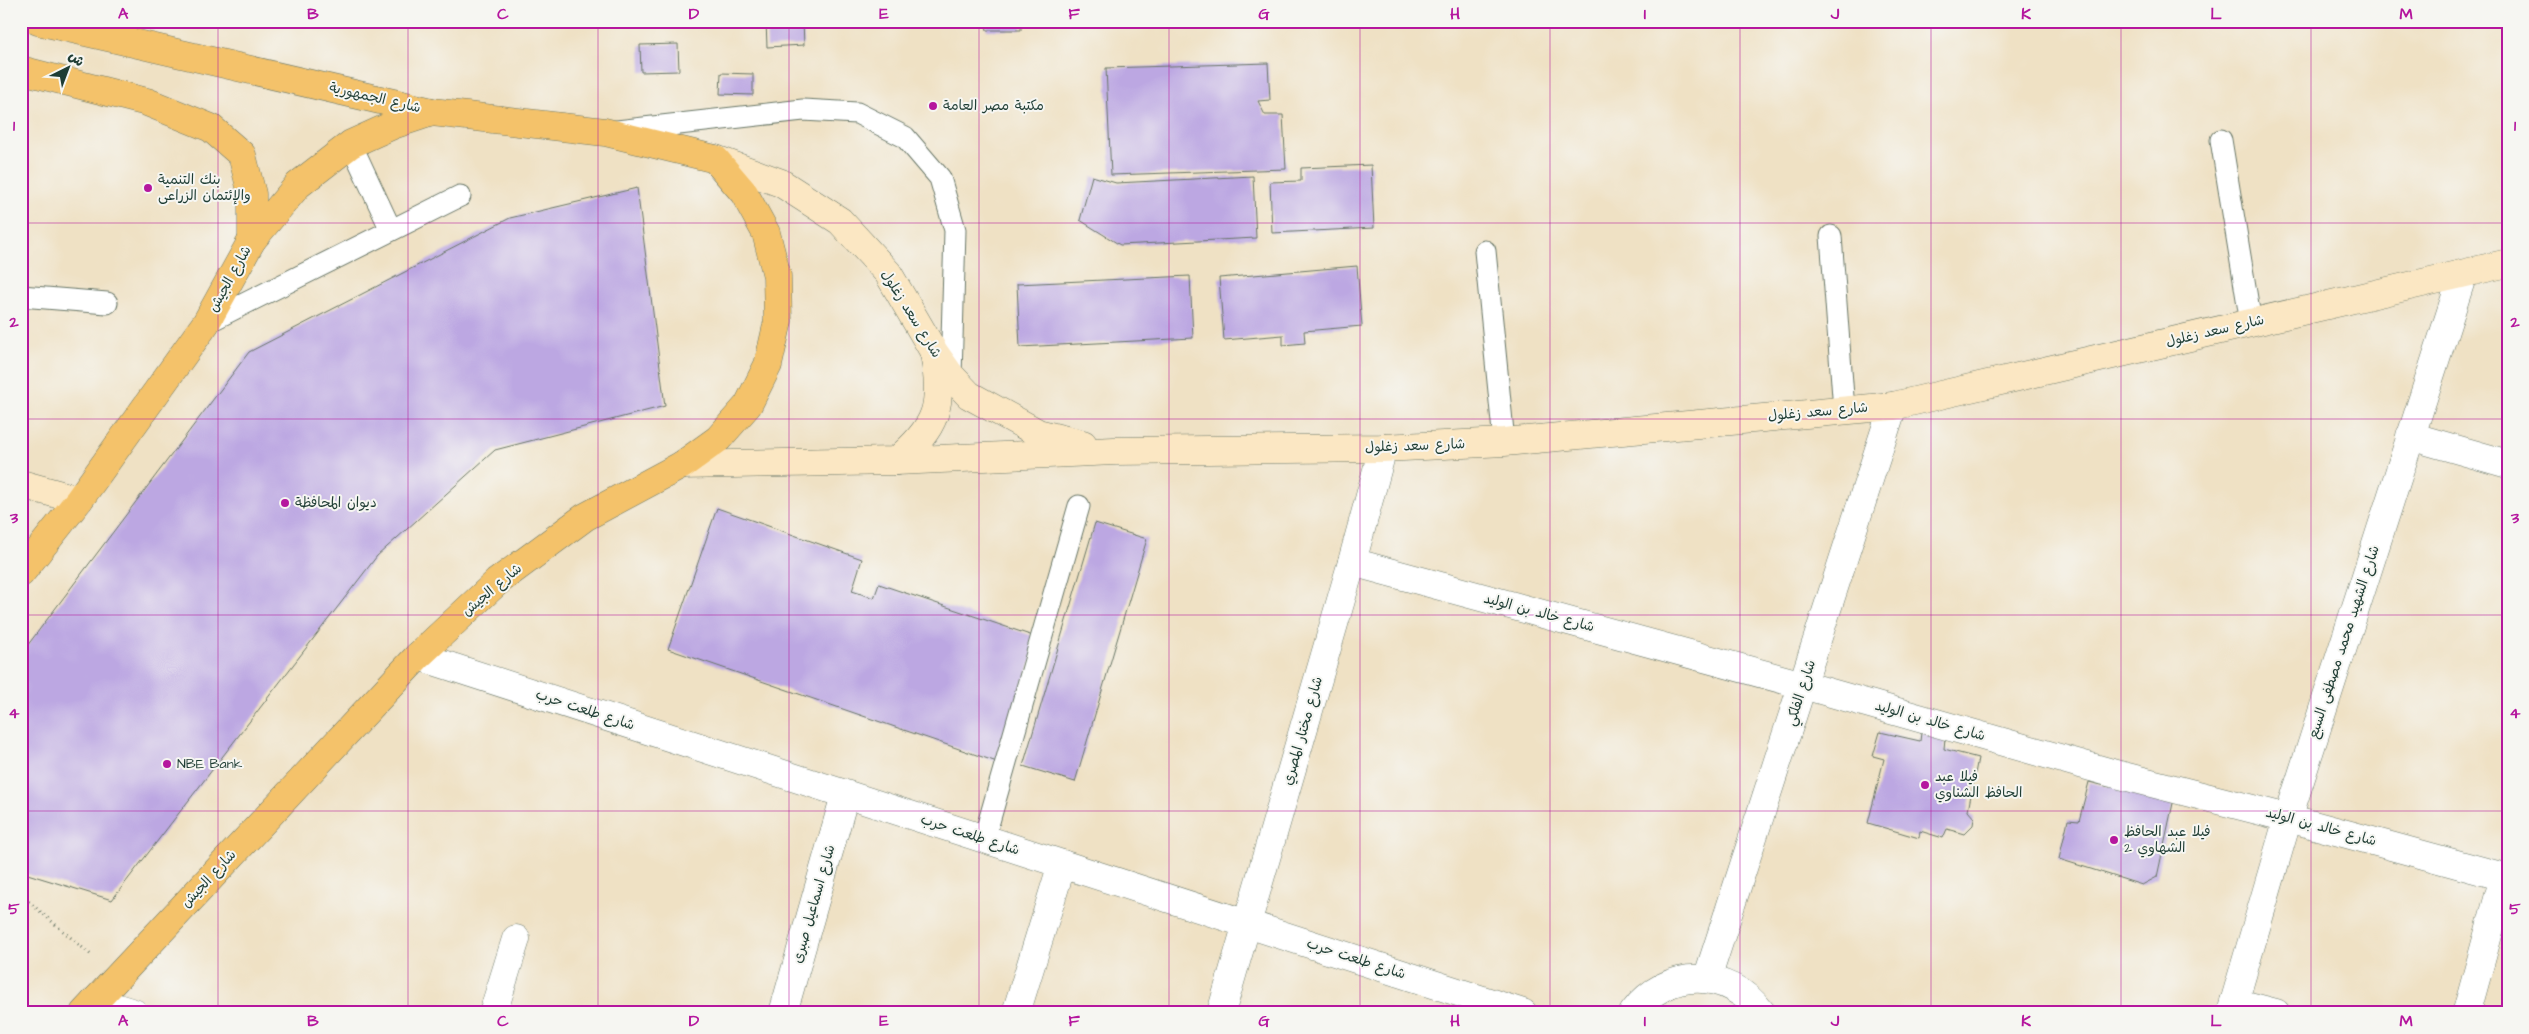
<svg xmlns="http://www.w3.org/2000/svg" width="2529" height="1034" font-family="'Architects Daughter','Playpen Sans Arabic',sans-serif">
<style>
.building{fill:#bca7e2}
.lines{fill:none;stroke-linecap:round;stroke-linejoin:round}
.service-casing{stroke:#687666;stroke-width:23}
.minor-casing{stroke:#687666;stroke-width:29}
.secondary-casing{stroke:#687666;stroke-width:29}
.primary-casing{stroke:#687666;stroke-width:29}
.path{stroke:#687666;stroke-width:3;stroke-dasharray:1 4;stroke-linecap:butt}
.service{stroke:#fff;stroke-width:21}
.minor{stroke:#fff;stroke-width:28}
.secondary{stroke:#fbe7c3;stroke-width:28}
.primary{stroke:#f4c26a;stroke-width:28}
.grid{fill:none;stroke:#b5179e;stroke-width:1;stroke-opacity:0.55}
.poi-dot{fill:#b5179e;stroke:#f6f6f2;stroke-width:2}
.labels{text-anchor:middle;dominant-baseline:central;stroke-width:4;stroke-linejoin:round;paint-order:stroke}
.street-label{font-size:14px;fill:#1f3d34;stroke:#f6f6f2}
.poi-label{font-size:14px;fill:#1f3d34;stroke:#f6f6f2;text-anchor:start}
.neatline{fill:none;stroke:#b5179e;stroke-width:2}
.grid-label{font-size:16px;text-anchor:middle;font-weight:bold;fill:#b5179e}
</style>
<rect width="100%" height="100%" fill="#f6f6f2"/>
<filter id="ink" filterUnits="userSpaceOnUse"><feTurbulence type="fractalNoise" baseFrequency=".02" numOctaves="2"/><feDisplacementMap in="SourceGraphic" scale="10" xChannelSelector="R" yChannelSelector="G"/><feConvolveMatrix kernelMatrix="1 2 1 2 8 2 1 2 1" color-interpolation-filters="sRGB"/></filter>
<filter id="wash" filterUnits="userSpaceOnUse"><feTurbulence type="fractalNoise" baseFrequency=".0096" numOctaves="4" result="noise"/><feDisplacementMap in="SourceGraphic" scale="20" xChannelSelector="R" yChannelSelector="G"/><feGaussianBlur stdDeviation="1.12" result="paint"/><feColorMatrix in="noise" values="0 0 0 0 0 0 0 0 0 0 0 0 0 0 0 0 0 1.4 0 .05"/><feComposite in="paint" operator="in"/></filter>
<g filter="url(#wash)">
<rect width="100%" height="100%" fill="#efe1c4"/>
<g id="blocks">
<g class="building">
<polygon points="766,21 803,21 804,45 767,47"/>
<polygon points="985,21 1021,21 1021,30 987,30"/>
<polygon points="678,44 679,71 641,72 640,45"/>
<polygon points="1268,63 1270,100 1258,101 1265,115 1283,115 1286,169 1111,175 1106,68"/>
<polygon points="721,73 753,74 753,95 720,94"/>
<polygon points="1371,165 1374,228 1272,233 1270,182 1301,181 1301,168"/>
<polygon points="1092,176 1116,183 1253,176 1256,238 1120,245 1080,220"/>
<polygon points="637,188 665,406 495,450 377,556 112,900 21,872 21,654 249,352 510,218"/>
<polygon points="1357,266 1362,326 1304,331 1305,343 1283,345 1283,335 1224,340 1219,278"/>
<polygon points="1190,276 1193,338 1020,347 1017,284"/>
<polygon points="717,508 862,559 852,591 874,598 879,584 1039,638 997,762 668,649"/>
<polygon points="1095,523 1147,539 1075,782 1023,766"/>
<polygon points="1880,732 1920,741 1921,733 1945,738 1944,749 1978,758 1968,811 1974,818 1973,825 1964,834 1947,829 1943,838 1920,831 1919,838 1868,823 1884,759 1873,756"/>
<polygon points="2113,777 2175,794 2157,877 2142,885 2059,859 2068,820 2079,821 2089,782 2110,787"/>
</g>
</g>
</g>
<g filter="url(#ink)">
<use href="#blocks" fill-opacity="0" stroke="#687666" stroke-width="1"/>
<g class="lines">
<g class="service-casing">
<g id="service">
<polyline points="617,131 803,110 857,113 905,137 940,178 955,230 951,376"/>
<polyline points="2221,140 2251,323"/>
<polyline points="351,144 391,230"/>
<polyline points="1831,236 1844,410"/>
<polyline points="1485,251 1504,442"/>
<polyline points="21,296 107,303"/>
<polyline points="206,323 460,196"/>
<polyline points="984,839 1079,506"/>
</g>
</g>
<g class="minor-casing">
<g id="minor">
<polyline points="2410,436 2508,464"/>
<polyline points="1352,562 1803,685 2112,773 2288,818 2508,878"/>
<polyline points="418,656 1523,1013"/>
<polyline points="1707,979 1893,406"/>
<polyline points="95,1001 134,1013"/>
<polyline points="2234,1002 2276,1013"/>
<polyline points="2467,1011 2504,877"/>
<polyline points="493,1013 516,939"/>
<polyline points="783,1013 845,795"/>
<polyline points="1016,1013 1062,864"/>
<polyline points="1221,1013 1352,562 1383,448"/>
<path d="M1633,1013c34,-46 95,-45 129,0"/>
<polyline points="2231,1013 2288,818 2463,274"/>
</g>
</g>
<g class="secondary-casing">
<g id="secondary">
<polyline points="715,159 781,183 840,221 888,273 934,352 951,376 969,395 1038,433 1083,444"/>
<path d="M896,461c41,-34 48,-55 38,-108"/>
<polyline points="682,465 896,461 1114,451 1383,448 1504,442 1893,406 2508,263"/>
<polyline points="21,484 79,500"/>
</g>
</g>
<g class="primary-casing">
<g id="primary">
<polyline points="38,21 432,112 605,132 715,159 744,193 766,233 777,276 778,321 768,365 748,405 718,439 682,465 585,517 497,582 418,656 84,1013"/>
<polyline points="21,70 147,102 211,128 242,155 252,194 252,240"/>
<polyline points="21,573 79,500 206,323 252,240 298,185 351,144 393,125 432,112"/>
</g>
</g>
<polyline class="path" points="21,895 91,955"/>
<use href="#service" class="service"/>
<use href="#minor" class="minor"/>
<use href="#secondary" class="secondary"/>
<use href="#primary" class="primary"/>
</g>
</g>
<path class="grid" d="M218,21v992M408,21v992M598,21v992M789,21v992M979,21v992M1169,21v992M1360,21v992M1550,21v992M1740,21v992M1931,21v992M2121,21v992M2311,21v992M21,223h2487M21,419h2487M21,615h2487M21,811h2487"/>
<g class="poi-dot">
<circle cx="933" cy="106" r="5"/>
<circle cx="148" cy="188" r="5"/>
<circle cx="285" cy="503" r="5"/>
<circle cx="167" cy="764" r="5"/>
<circle cx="1925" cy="785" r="5"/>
<circle cx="2114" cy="840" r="5"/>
</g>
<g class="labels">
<g class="street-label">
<text transform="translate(375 98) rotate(13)">شارع الجمهورية</text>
<text transform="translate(230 279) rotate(-61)">شارع الجيش</text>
<text transform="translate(911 314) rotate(58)">شارع سعد زغلول</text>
<text transform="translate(2215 331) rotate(-13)">شارع سعد زغلول</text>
<text transform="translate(1818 412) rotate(-5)">شارع سعد زغلول</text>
<text transform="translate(1415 446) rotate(-2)">شارع سعد زغلول</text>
<text transform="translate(492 590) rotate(-40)">شارع الجيش</text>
<text transform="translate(1539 613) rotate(15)">شارع خالد بن الوليد</text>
<text transform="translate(2344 642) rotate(-72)">شارع الشهيد محمد مصطفى السبع</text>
<text transform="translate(1801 693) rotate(-72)">شارع الفلكي</text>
<text transform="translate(585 710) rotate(18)">شارع طلعت حرب</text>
<text transform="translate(1930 721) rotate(16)">شارع خالد بن الوليد</text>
<text transform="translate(1303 731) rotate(-74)">شارع مختار المصري</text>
<text transform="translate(2321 827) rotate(15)">شارع خالد بن الوليد</text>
<text transform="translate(970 835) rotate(18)">شارع طلعت حرب</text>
<text transform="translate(209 879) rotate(-47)">شارع الجيش</text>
<text transform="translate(814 904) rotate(-74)">شارع اسماعيل صبرى</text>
<text transform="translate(1356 959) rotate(18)">شارع طلعت حرب</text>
</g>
<g class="poi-label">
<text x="943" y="106">مكتبة مصر العامة</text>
<text x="158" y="180">بنك التنمية<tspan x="158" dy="16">والإئتمان الزراعى</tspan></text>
<text x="295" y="503">ديوان المحافظة</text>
<text x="177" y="764">NBE Bank</text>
<text x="1935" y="777">فيلا عبد<tspan x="1935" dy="16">الحافظ الشناوي</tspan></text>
<text x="2124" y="832">فيلا عبد الحافظ<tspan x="2124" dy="16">الشهاوي 2</tspan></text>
</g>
</g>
<rect width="2529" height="1034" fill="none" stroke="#f6f6f2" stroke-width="55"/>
<g transform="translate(68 68) rotate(42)" stroke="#f6f6f2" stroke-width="4" paint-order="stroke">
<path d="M0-4L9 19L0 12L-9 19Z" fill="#1f3d34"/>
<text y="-8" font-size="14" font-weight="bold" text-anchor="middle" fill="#1f3d34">ش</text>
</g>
<rect x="28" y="28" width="2474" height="978" class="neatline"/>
<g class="grid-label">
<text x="123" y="19">A</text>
<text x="313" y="19">B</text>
<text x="503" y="19">C</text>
<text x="694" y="19">D</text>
<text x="884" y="19">E</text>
<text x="1074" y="19">F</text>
<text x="1264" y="19">G</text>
<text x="1455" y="19">H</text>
<text x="1645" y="19">I</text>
<text x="1835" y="19">J</text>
<text x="2026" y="19">K</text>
<text x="2216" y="19">L</text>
<text x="2406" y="19">M</text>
<text x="14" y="131">1</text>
<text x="2515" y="131">1</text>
<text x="14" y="327">2</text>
<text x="2515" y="327">2</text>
<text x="14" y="523">3</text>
<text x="2515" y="523">3</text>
<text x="14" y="718">4</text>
<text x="2515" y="718">4</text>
<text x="14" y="914">5</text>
<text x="2515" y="914">5</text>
<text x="123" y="1026">A</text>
<text x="313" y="1026">B</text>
<text x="503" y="1026">C</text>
<text x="694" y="1026">D</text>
<text x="884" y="1026">E</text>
<text x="1074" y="1026">F</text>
<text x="1264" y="1026">G</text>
<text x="1455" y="1026">H</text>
<text x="1645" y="1026">I</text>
<text x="1835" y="1026">J</text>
<text x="2026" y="1026">K</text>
<text x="2216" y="1026">L</text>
<text x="2406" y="1026">M</text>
</g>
</svg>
